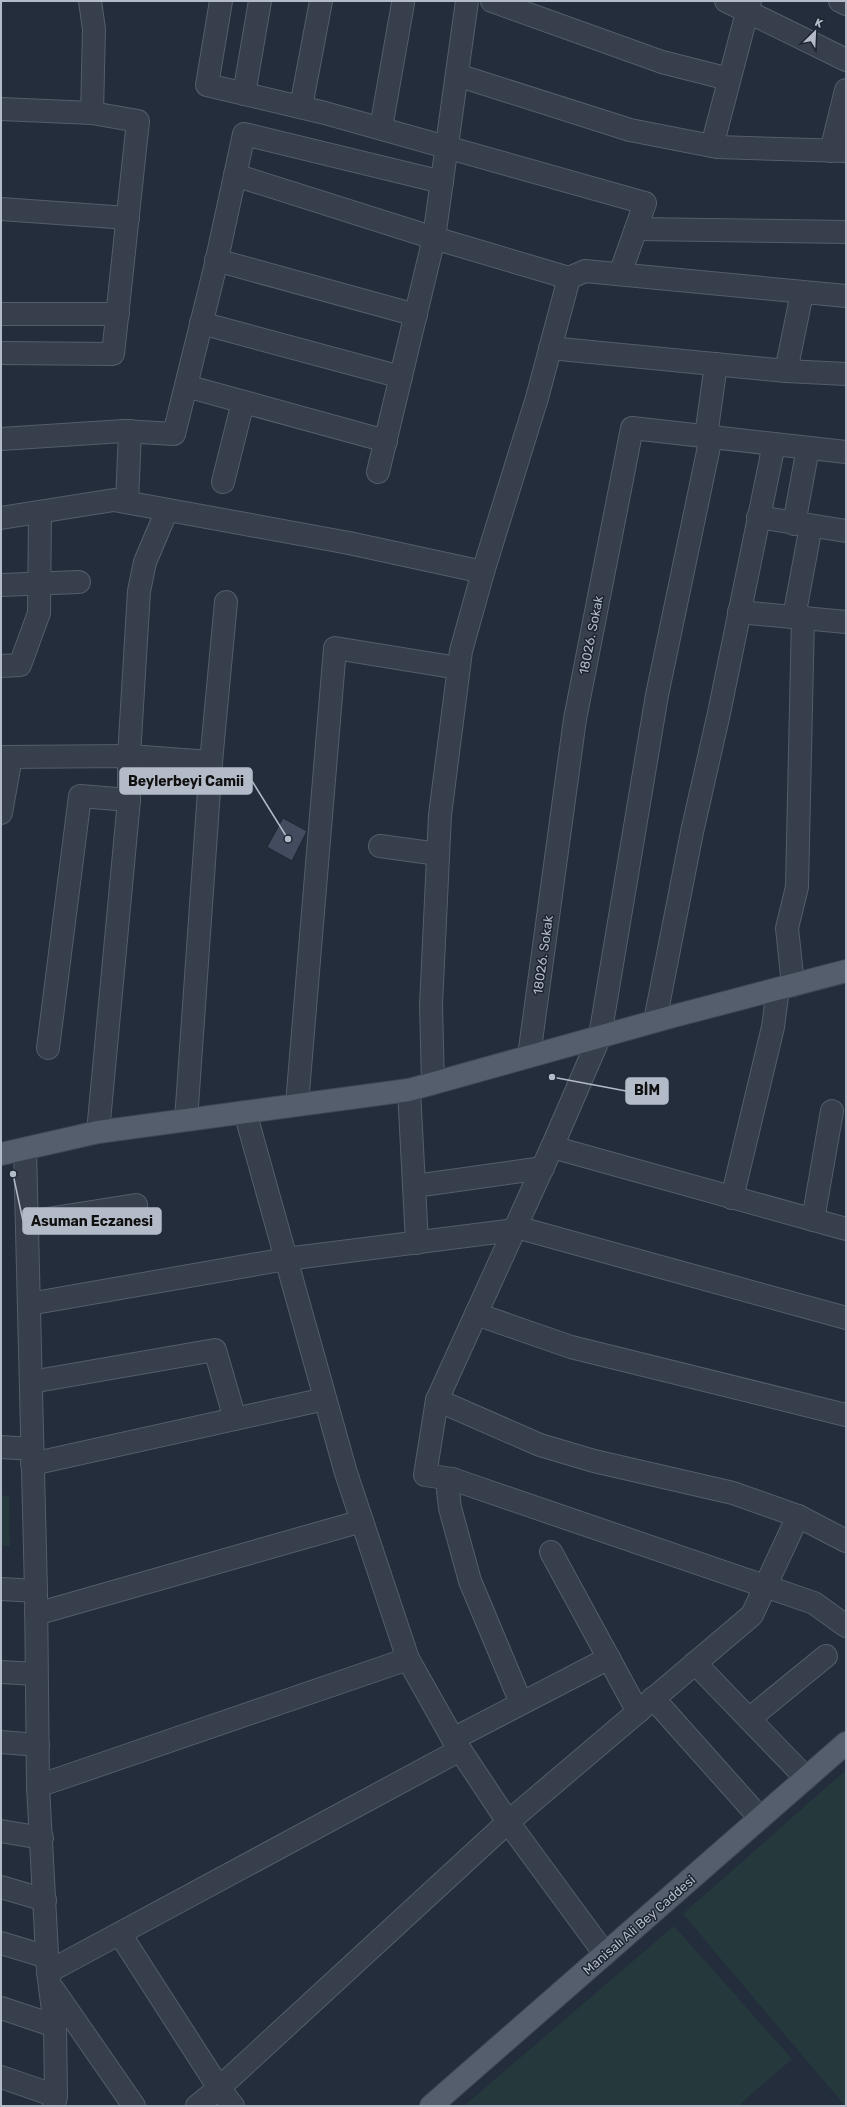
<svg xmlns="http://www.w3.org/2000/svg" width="847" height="2107" font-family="Rubik,sans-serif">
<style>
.green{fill:#25393d}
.building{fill:#424c5e;stroke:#1e2633}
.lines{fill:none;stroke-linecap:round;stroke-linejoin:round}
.minor-casing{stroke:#555d6a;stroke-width:24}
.major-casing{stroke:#404855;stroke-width:24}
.minor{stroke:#373f4c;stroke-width:22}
.major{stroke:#555e6c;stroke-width:22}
.labels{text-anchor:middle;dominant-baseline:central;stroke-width:3;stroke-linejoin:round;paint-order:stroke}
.street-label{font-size:13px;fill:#b3bac8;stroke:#1c2431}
.leader{fill:none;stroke:#b3bac8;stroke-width:1.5}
.callout-dot{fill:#b3bac8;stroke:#1c2431;stroke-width:1.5}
.callout{fill:#b3bac8;stroke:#b3bac8;stroke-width:1.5}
.callout-label{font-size:14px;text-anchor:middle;font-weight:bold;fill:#111}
</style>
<rect width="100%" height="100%" fill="#232d3c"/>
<g class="green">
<polygon points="1,1495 9,1496 10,1546 1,1546"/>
<polygon points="846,1770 846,2106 845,2106 683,1914"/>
<polygon points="674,1926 792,2059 738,2106 464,2106"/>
</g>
<polygon class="building" points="283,818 307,831 292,861 267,847"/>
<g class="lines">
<g class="minor-casing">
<g id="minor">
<polyline points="90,1 94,29 92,113"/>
<polyline points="221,1 207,85 325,113 645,203 620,274"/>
<polyline points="492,1 662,62 729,79"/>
<polyline points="726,1 846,60"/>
<polyline points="840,1 846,4"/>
<polyline points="457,75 630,130 717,147 846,151"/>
<polyline points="244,94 260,1"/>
<polyline points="301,107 321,1"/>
<polyline points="1,109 92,113 138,121 113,354 1,353"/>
<polyline points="381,128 403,3"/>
<polyline points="712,146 750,1"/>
<polyline points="831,151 846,90"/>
<polyline points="235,175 434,238 569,278 537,398 483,572 461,651 440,815 431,1005 433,1083"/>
<polyline points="1,209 128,218"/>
<polyline points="636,229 846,232"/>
<polyline points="216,260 416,315"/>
<polyline points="569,278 585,271 846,296"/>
<polyline points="1,314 118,314"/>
<polyline points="201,323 401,377"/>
<polyline points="550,348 786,371 846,374"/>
<polyline points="786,371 802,293"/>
<polyline points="186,386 386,441"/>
<polyline points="706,436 716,364"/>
<polyline points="711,437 657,695 600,1036 552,1147 437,1400 425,1475 452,1479 814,1603 846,1626"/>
<polyline points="1,439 123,431 174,434 215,268 244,134 442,182"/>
<polyline points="378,472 434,238 467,1"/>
<polyline points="223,482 243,402"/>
<polyline points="127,502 130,431"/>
<polyline points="758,517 846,531"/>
<polyline points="1,518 114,500 349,543 483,572"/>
<polyline points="794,524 808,448"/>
<polyline points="1,585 79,582"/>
<polyline points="739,612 846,622"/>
<polyline points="794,617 811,526"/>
<polyline points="1,666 20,665 39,613 40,512"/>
<polyline points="1,757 129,756 211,762"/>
<polyline points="1,813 11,757"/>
<polyline points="380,846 438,854"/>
<polyline points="793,985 787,928 797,887 803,617"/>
<polyline points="655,1021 692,832 719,713 774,444"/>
<polyline points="48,1048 80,796 129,800"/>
<polyline points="529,1056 575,719 632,428 846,452"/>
<polyline points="409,1090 417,1243"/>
<polyline points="297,1104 335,648 458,668"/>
<polyline points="245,1112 346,1473 408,1659 453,1739 508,1822 605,1954"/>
<polyline points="186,1120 211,762 226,602"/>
<polyline points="98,1132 129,800 129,756 139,591 145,562 167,510"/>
<polyline points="552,1147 846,1229"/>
<polyline points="25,1149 36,1591 38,1786 48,1972 55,2026 56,2096 54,2106"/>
<polyline points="415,1186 543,1168"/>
<polyline points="732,1198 773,1027 778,989"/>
<polyline points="813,1220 832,1111"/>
<polyline points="28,1222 136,1205"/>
<polyline points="516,1227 846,1318"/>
<polyline points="29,1304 286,1259 514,1230"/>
<polyline points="476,1314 571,1347 846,1415"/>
<polyline points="31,1382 215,1350 235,1419"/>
<polyline points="437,1400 540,1445 594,1461 733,1493 798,1516 846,1541"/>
<polyline points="1,1447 32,1449"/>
<polyline points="32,1464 325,1399"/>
<polyline points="452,1479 448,1491 450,1508 470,1581 521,1703"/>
<polyline points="551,1552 638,1712"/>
<polyline points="1,1589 36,1591"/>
<polyline points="36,1614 362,1521"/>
<polyline points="695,1663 806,1778"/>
<polyline points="1,1672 36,1674"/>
<polyline points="653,1698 760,1818"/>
<polyline points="749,1719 826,1656"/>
<polyline points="453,1739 609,1658"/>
<polyline points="1,1742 38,1745"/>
<polyline points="38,1786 408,1659"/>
<polyline points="1,1831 42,1838"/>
<polyline points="1,1887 45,1900"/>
<polyline points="120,1934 219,2088 233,2106"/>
<polyline points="1,1943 47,1957"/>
<polyline points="48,1972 460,1750"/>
<polyline points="53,1989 134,2106"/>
<polyline points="1,2008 55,2026"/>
<polyline points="1,2077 56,2096"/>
<polyline points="197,2106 219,2088 508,1822 752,1615 798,1516"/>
</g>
</g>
<g class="major-casing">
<g id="major">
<polyline points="1,1154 98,1132 409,1090 674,1016 846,971"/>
<polyline points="431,2106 846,1743"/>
</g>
</g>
<use href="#minor" class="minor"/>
<use href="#major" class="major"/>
</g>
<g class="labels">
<g class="street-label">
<text transform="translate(591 635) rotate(-79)">18026. Sokak</text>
<text transform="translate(543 955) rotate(-82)">18026. Sokak</text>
<text transform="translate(639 1925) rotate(-41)">Manisalı Ali Bey Caddesi</text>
</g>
</g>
<path class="leader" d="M288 839L252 781M552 1077L626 1091M13 1174L23 1221"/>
<g class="callout-dot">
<circle cx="288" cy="839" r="4"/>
<circle cx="552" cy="1077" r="4"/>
<circle cx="13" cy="1174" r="4"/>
</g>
<g class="callout">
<rect x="120" y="768" width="132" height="26" rx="4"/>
<rect x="626" y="1078" width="42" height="26" rx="4"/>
<rect x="23" y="1208" width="138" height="26" rx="4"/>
</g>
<g class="callout-label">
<text x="186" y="786">Beylerbeyi Camii</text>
<text x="647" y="1095">BİM</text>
<text x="92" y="1226">Asuman Eczanesi</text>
</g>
<rect width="847" height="2107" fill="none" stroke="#b3bac8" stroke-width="4"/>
<g transform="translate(815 32) rotate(24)" stroke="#1c2431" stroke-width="3" paint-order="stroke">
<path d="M0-3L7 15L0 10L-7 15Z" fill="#b3bac8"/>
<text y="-6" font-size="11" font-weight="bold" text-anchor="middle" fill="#b3bac8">K</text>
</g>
</svg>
